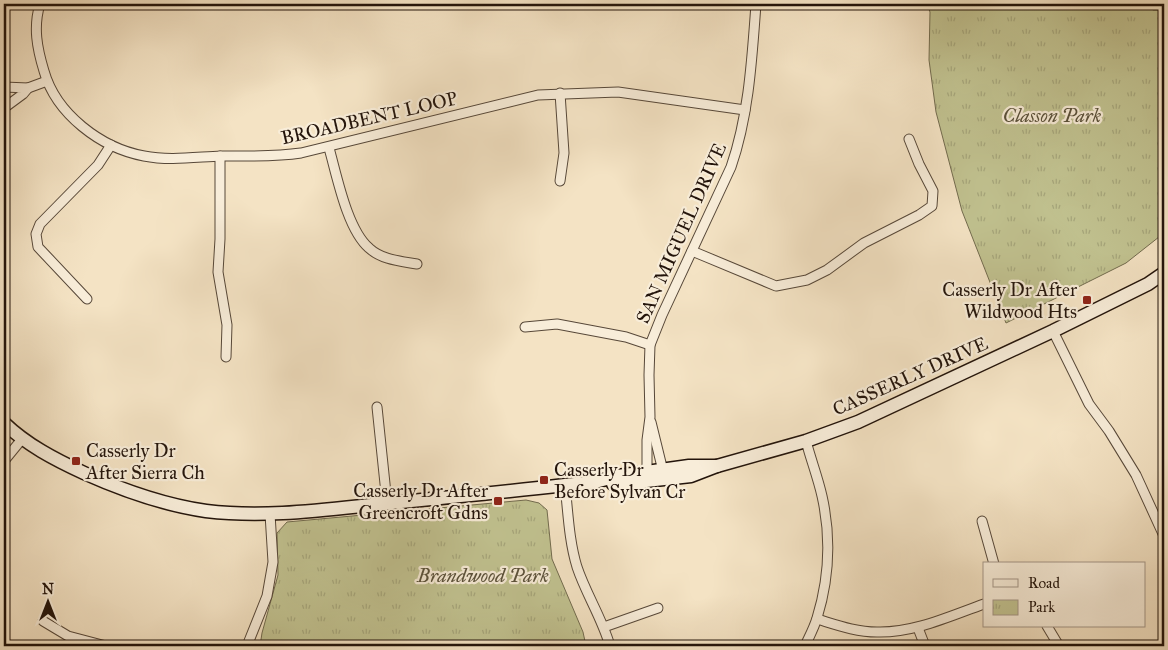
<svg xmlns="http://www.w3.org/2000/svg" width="1168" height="650" font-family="'IM FELL Great Primer',serif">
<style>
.park{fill:url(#park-tufts);stroke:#726b4e}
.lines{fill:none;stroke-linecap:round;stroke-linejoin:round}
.street-casing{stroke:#574839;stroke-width:11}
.secondary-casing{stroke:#23140b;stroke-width:15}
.street{stroke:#f8edd9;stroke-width:9}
.secondary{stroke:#f8edd9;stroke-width:12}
.poi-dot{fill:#8f2418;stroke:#f8edd9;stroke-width:2}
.labels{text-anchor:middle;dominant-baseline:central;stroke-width:4.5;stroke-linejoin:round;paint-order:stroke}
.park-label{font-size:19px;font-style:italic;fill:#5a513a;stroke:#f8edd9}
.street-label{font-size:19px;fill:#23140b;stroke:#f8edd9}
.poi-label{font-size:19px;fill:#23140b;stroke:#f8edd9;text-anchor:end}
</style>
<defs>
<pattern id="park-tufts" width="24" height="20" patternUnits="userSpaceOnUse" patternTransform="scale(1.25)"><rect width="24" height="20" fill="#c1c290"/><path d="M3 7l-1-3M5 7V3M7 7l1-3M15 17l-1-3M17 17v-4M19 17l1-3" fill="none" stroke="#a6a67b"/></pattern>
</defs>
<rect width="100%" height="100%" fill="#f4e3c4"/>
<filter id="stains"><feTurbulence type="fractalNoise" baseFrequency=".004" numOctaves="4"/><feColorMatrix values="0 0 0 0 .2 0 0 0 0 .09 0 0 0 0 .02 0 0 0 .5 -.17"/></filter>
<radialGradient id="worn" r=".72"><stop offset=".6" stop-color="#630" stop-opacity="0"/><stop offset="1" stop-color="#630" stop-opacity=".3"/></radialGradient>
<g class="park">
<polygon points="927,4 1146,4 1153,10 1164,10 1164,233 1126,263 1006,323 962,211 936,112 929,60 930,12"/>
<polygon points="526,500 539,503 547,510 552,559 583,632 586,646 260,646 262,633 278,575 277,533 287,522"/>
</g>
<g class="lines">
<g class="street-casing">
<g id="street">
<path d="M40,4c-7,23 -3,44 4,67 12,43 57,77 100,85 25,5 52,1 77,0 27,0 53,1 80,-3l237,-58 80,-3 127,18"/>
<polyline points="4,87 28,88 23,94 4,108"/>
<polyline points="28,88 47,81"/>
<polyline points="560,93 564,153 560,181"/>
<path d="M329,148c8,28 18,81 40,100 13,12 31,13 48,16"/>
<polyline points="220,156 220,239 218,272 227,325 226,357"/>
<polyline points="692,251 776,286 807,280 827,270 864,243 919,215 932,206 933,191 919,164 909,139"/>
<polyline points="87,299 38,247 36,234 40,224 98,165 111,145"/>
<polyline points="525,327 557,324 626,337 650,345"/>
<polyline points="1053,331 1089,404 1109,431 1136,475 1164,536"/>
<polyline points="377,407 387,503"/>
<polyline points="651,422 664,475"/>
<polyline points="4,461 22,439"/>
<path d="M647,476v-36l3,-23 -1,-42 1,-30 12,-30 69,-148c18,-52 21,-109 25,-163"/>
<path d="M565,485c3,27 4,56 12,82 9,27 25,51 33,79"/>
<polyline points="982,521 994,564"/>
<path d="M817,619c20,6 39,13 60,13 37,1 73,-16 107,-28"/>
<polyline points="43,621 68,636 106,646"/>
<polyline points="1047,626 1059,646"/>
<polyline points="604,627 658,608"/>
<polyline points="918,628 925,646"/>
<polyline points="247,646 267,596 273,562 270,514"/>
<path d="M805,646c4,-9 9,-18 12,-28 12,-39 14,-82 5,-122 -4,-18 -11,-36 -16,-55"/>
</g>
</g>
<g class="secondary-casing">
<g id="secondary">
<path d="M4,423c23,22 50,36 80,50 38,17 80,32 122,38 58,7 116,-1 174,-7 62,-6 123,-12 185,-19l30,-3 23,-6 71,-10h28"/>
<polyline points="613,484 619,484 691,476 717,466 806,441 858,422 1053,331 1148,284 1164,273"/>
</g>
</g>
<use href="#street" class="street"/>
<use href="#secondary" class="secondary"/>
</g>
<g class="poi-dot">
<rect x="1082" y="295" width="10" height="10" rx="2.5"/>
<rect x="71" y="456" width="10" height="10" rx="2.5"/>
<rect x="539" y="475" width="10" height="10" rx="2.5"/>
<rect x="493" y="496" width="10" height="10" rx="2.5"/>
</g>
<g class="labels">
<g class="park-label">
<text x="1052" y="115">Classon Park</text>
<text x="483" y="575">Brandwood Park</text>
</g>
<g class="street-label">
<text transform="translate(369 118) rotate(-13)">BROADBENT LOOP</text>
<text transform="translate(681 233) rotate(-66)">SAN MIGUEL DRIVE</text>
<text transform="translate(910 376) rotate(-24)">CASSERLY DRIVE</text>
</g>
<g class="poi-label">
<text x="1077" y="289">Casserly Dr After<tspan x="1077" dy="22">Wildwood Hts</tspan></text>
<text x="86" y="450" text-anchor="start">Casserly Dr<tspan x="86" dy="22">After Sierra Ch</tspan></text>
<text x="554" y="469" text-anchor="start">Casserly Dr<tspan x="554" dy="22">Before Sylvan Cr</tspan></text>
<text x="488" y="490">Casserly Dr After<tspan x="488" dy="22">Greencroft Gdns</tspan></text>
</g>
</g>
<rect width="1168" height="650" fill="none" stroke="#f4e3c4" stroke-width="20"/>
<rect x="5" y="5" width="1158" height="640" fill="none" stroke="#23140b" stroke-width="2.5"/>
<rect x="10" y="10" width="1148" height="630" fill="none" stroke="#23140b"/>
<rect x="983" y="562" width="162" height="65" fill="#f8edd9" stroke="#a39687"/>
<rect x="993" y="579" width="25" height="8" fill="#f8edd9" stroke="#a39687"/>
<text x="1028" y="588" font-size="15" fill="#23140b">Road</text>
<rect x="993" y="600" width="25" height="15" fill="url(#park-tufts)" stroke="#a39687"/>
<text x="1028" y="612" font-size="15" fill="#23140b">Park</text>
<g transform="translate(48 602)" stroke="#f8edd9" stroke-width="4" paint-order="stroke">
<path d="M0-4L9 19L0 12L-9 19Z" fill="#23140b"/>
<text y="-8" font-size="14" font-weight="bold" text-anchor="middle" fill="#23140b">N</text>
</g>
<rect width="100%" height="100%" filter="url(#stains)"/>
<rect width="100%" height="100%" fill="url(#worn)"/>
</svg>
